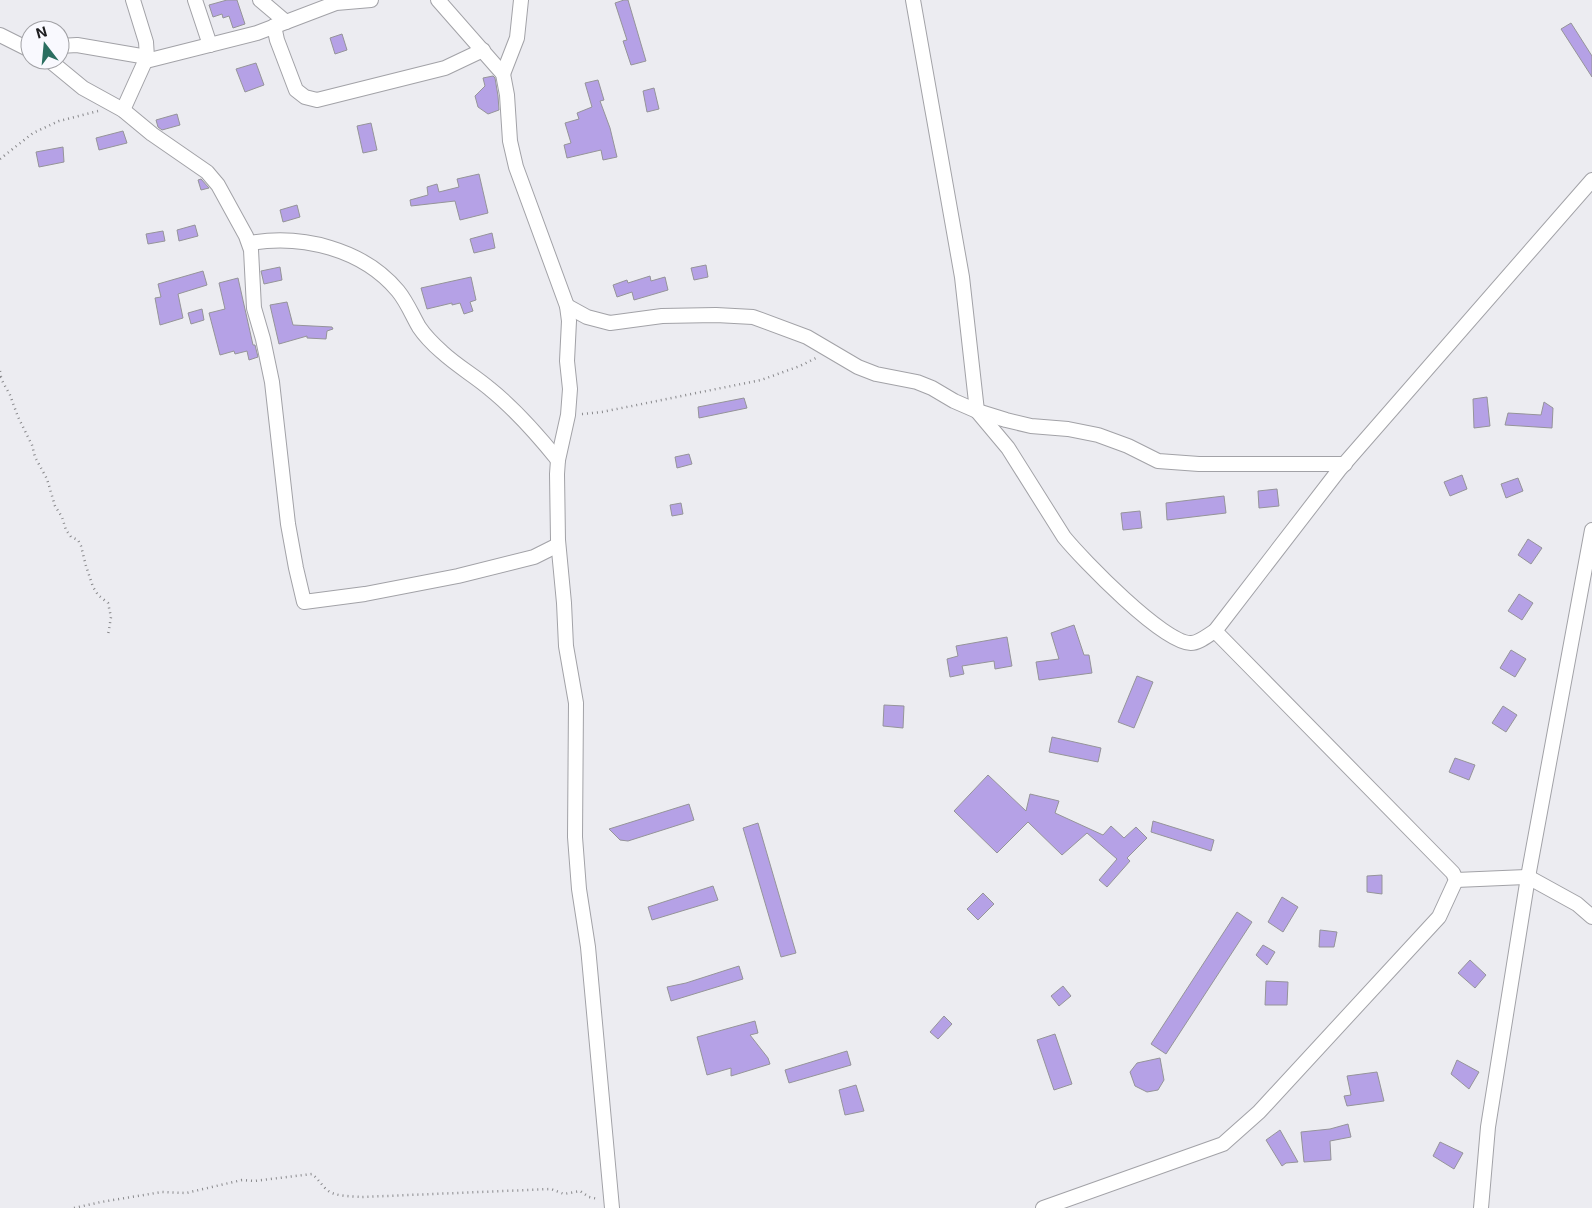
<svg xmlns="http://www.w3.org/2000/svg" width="1592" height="1208" font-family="Inter,sans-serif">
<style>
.building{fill:#b5a1e6;stroke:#959499}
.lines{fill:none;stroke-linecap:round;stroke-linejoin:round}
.minor-casing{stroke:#a2a2a7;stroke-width:16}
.path{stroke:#89898c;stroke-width:2.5;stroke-dasharray:1 4;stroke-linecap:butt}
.minor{stroke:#fff;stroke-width:14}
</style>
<rect width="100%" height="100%" fill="#ececf1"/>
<g class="building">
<polygon points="227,0 237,0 245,24 233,28 229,16 223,18 222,14 213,17 209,5"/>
<polygon points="624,0 628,0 646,61 631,65 623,41 627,40 615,3"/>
<polygon points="1571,23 1592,56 1592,77 1561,29"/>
<polygon points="342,34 347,50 335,54 330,38"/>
<polygon points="256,63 264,85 245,92 236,69"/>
<polygon points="493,76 495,78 498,96 499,110 488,114 478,107 475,96 485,86 483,78"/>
<polygon points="598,80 604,100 600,101 610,128 617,157 603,160 601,150 567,158 564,145 571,143 565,123 579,119 577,113 592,107 585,83"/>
<polygon points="654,88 659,109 647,112 643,91"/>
<polygon points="177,114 180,125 162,130 158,127 156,120"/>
<polygon points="371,123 377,150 363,153 357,126"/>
<polygon points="123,131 127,143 99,150 96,138"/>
<polygon points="63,147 64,162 39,167 36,152"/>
<polygon points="479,174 488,213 460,220 455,201 411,206 410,200 428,195 427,187 437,184 439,192 459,187 457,179"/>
<polygon points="201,179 209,188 201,190 198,180"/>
<polygon points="297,205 300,217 283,222 280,210"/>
<polygon points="195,225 198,236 179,241 177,230"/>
<polygon points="163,231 165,241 148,244 146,234"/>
<polygon points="492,233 495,248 474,253 470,239"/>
<polygon points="706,265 708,277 694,280 691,268"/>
<polygon points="280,267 282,280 264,284 261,271"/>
<polygon points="203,271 207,285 178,294 183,318 160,325 155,298 161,297 158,284"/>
<polygon points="650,276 651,281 665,277 668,290 634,300 632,292 617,297 613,285 627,280 628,283"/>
<polygon points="471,277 476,300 470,302 473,311 464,314 460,303 452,305 452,303 427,309 421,288"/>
<polygon points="238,278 253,345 255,345 258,357 249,360 247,351 235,354 234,351 220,355 209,313 225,309 219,283"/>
<polygon points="287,302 293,325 332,327 333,329 327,331 326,339 307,338 307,336 279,344 270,305"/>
<polygon points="202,309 204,320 191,324 188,313"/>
<polygon points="1487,397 1490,426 1474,428 1473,399"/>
<polygon points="744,398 747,408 699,418 698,407"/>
<polygon points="1544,402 1553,408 1552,428 1505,425 1508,413 1541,415"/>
<polygon points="689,454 692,464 677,468 675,457"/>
<polygon points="1462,475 1467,489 1450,496 1444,482"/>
<polygon points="1518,478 1523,491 1506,498 1501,484"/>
<polygon points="1277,489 1279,506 1259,508 1258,491"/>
<polygon points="1224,496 1226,513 1167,520 1166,503"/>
<polygon points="681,503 683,514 672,516 670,505"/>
<polygon points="1140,511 1142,528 1123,530 1121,513"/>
<polygon points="1528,539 1542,548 1531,564 1518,555"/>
<polygon points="1519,594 1533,603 1522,620 1508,611"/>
<polygon points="1074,625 1084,655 1089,655 1092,673 1039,680 1036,662 1059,659 1051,633"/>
<polygon points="1007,637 1012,666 995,669 994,661 962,666 964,674 950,677 947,659 958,656 956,646"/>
<polygon points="1511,650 1526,659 1515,677 1500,668"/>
<polygon points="1137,676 1153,682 1134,728 1118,722"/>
<polygon points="884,705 904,706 903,728 883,726"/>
<polygon points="1503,706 1517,715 1506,732 1492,723"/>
<polygon points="1052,737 1101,748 1098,762 1049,752"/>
<polygon points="1455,758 1475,765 1469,780 1449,772"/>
<polygon points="988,775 1026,811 1030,794 1059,801 1055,813 1103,835 1111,826 1124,838 1136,827 1147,838 1127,858 1130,861 1107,887 1099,880 1117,859 1087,833 1062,855 1028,822 997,853 954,811"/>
<polygon points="689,804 694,820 628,841 620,840 609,829"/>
<polygon points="1153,821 1214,840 1211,851 1151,832"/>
<polygon points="758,823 796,953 781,957 743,828"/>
<polygon points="1382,875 1382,894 1367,892 1367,876"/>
<polygon points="713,886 718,900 652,920 648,907"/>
<polygon points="983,893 994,904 978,920 967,909"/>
<polygon points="1282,897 1298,907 1283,932 1268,922"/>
<polygon points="1237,912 1252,922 1166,1054 1151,1044"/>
<polygon points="1320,930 1337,932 1334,947 1319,947"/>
<polygon points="1263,945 1275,952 1267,965 1256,955"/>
<polygon points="1470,960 1486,975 1475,988 1458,973"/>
<polygon points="739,966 743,979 671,1001 667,987 686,983"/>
<polygon points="1266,981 1288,982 1287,1005 1265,1005"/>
<polygon points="1063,986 1071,996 1059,1006 1051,996"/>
<polygon points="944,1016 952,1024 938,1039 930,1032"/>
<polygon points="755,1021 758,1033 750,1035 768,1058 770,1064 731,1076 731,1068 707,1075 697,1037"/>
<polygon points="1055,1034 1072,1084 1054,1090 1037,1040"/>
<polygon points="847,1051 851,1065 789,1083 785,1070"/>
<polygon points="1160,1058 1164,1080 1158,1090 1147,1092 1135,1086 1130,1072 1137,1063"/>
<polygon points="1457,1060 1479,1072 1469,1089 1451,1074"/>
<polygon points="1377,1072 1384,1101 1347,1106 1344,1096 1351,1095 1347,1076"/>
<polygon points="856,1085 864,1111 845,1115 839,1090"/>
<polygon points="1348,1124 1351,1137 1330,1141 1331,1160 1304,1162 1301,1132 1330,1129"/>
<polygon points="1280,1130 1298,1162 1286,1163 1282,1166 1266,1140"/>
<polygon points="1440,1142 1463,1153 1454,1169 1433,1156"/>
</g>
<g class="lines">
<g class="minor-casing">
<g id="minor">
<polyline points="195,0 210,45"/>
<polyline points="260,0 286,22"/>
<polyline points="438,0 503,74 507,95 510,141 516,167 567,306 569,321 567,361 570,389 568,415 558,460 557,474 558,540 564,603 566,646 576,703 575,837 579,889 588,947 612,1208"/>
<path d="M913,0l49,277 15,134 31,37 56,89c18,22 100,107 127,106 8,0 17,-8 24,-12"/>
<polyline points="274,26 277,40 296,90 305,97 317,100 445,68 483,50"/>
<polyline points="0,35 30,50"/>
<polyline points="60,46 77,45 147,57"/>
<polyline points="49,60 83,88 123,110 152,134 207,172 218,185 246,236 251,250 254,308 263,339 272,382 288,524 296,568 304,602 365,594 458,576 534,557 558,545"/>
<polyline points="146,61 257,33 336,3 371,0"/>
<polyline points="503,74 517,38 521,0"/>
<polyline points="123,110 147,57 146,42 133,0"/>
<path d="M250,243c52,-9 113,6 148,48 9,11 14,24 21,36 6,9 15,18 23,25 15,14 33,24 48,37 26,21 47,45 68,71"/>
<polyline points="567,306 587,317 610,323 662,316 716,315 753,317 807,337 858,367 876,374 917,382 932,388 954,401 977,411 1006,420 1031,426 1068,429 1098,435 1128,446 1158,461 1199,464 1345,464"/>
<polyline points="1456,880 1528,877 1577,904 1592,917"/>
<polyline points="1043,1208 1223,1144 1259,1112 1439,917 1456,880 1453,873 1215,631 1339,470 1592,180"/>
<polyline points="1481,1208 1488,1127 1528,877 1592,530"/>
</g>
</g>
<g class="path">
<polyline points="0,159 33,133 59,121 98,111"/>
<polyline points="0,371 1,377"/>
<polyline points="0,377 10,395 18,417 32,445 35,457 47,479 55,506 62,517 66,530 71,537 78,540 81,546 86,566 93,587 98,595 108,603 111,617 108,635"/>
<polyline points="582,414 602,412 761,380 800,366 816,358"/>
<path d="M74,1208l27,-6 61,-10 24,1 56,-13 12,1 58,-7c6,5 9,10 14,15 8,8 25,7 36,8l189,-8 13,5 16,-3 9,6 9,2"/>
</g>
<use href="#minor" class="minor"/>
</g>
<g transform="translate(45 45) rotate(344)"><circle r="24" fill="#f9f9fe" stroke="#a1a1a5"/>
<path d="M0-4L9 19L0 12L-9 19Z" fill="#2b6e60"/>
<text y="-8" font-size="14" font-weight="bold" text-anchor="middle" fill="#1d1d1f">N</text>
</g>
</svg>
